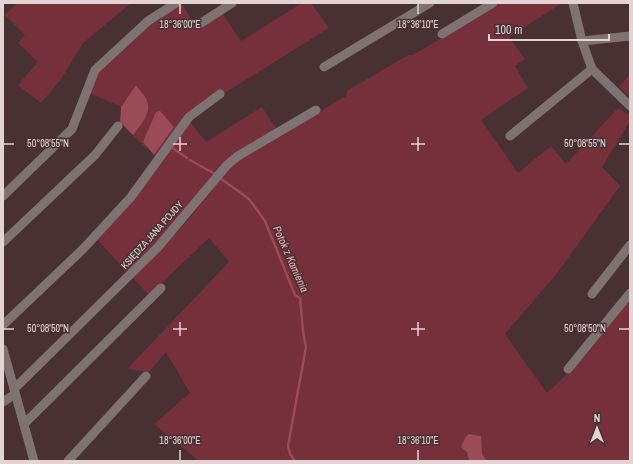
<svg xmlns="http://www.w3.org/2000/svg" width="633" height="464" font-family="'Archivo Narrow',sans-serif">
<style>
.green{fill:#75303c}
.water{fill:#9b4a57}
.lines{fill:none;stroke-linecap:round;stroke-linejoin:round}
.stream{stroke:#9b4a57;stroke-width:2.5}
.minor{stroke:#7e7273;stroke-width:9}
.ticks{fill:none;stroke:#e3d3d4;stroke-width:1.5}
.labels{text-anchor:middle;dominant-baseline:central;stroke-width:3;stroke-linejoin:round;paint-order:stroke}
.street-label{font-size:10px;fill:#e3d3d4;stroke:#483033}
.water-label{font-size:11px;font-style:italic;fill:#f3adb5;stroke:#483033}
.ticks-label{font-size:10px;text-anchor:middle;fill:#e3d3d4;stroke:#483033;stroke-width:3;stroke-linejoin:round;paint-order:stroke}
</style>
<rect width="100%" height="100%" fill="#483033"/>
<g class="green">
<polygon points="17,3 131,3 83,43 61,79 41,103 18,85 38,62 18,43 25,35 5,15"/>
<path d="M182,3l14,25 26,-15 19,28 61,-38h9l18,25 -143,89 20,25 56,-35 15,23 -51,30 -67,80 -32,32 -34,-37 35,-38 28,-39 -2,-3 20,-28 -31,14 6,10 -16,-16 9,-11 -6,-39 -15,22 -31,-14c2,-6 3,-13 6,-18 15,-24 62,-58 86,-72z"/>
<polygon points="500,3 562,3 509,37 525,59 515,66 528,88 481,120 518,173 551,146 566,164 618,108 630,115 630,121 602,167 620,186 558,272 505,334 547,393 569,372 630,299 630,461 199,461 154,424 190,393 166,352 149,372 127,369 229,262 209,238 149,295 132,277 184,225 226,172 240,159 346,96 347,91 408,55 413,55"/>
<polygon points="630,74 630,97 619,87"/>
</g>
<g class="water">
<path d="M136,85c3,5 9,10 11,16 5,11 -7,26 -14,34l-13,-13 1,-15z"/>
<polygon points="160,111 174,127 154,155 143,142 156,112"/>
<polygon points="469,434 481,436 482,454 487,461 469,461 467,452 461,447 465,438"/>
</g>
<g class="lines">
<g class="stream">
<polyline points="171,147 187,158"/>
<polyline points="190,160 215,174"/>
<path d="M220,178l29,21 16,22 30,74 5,3c2,17 2,33 6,49l-18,99 2,8 5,7"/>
</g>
<g class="minor">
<polyline points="573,3 582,41 592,69 630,106"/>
<polyline points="198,25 232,3"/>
<polyline points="442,34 493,3"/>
<polyline points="582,41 630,36"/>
<polyline points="324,67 430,3"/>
<polyline points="510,136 592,69"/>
<polyline points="3,196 72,129 95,70 148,21 176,3"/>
<polyline points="3,242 95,155 118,126"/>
<polyline points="592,294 630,245"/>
<polyline points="3,325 83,249 131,197 189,117 220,94"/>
<polyline points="3,349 34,461"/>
<polyline points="568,369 630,293"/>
<polyline points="14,389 158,247 227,165 238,156 316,110"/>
<polyline points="3,402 15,394"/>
<polyline points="24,424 161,288"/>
<polyline points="68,461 146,376"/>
</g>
</g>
<path class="ticks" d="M180,4v10M418,4v10M180,137v14M418,137v14M4,144h10M173,144h14M411,144h14M619,144h10M180,322v14M418,322v14M4,329h10M173,329h14M411,329h14M619,329h10M180,450v10M418,450v10"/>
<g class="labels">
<g class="street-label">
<text transform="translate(152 235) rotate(-48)">KSIĘDZA JANA POJDY</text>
</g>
<g class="water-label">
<text transform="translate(291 259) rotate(66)">Potok z Kamienia</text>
</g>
</g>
<g class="ticks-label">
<text x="180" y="28">18°36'00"E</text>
<text x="418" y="28">18°36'10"E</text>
<text x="48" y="147">50°08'55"N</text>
<text x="585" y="147">50°08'55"N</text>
<text x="48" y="332">50°08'50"N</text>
<text x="585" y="332">50°08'50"N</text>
<text x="180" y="444">18°36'00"E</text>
<text x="418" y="444">18°36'10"E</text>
</g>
<rect width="633" height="464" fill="none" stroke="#e3d3d4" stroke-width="8"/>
<g transform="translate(597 428)" stroke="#483033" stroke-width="3" paint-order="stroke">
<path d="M0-3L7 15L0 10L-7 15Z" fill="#e3d3d4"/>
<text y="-6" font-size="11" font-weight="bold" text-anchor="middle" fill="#e3d3d4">N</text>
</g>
<path d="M489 34v6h120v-6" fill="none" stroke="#e3d3d4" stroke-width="2"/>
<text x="495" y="34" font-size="12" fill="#e3d3d4" stroke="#483033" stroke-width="3" paint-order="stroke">100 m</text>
</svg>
